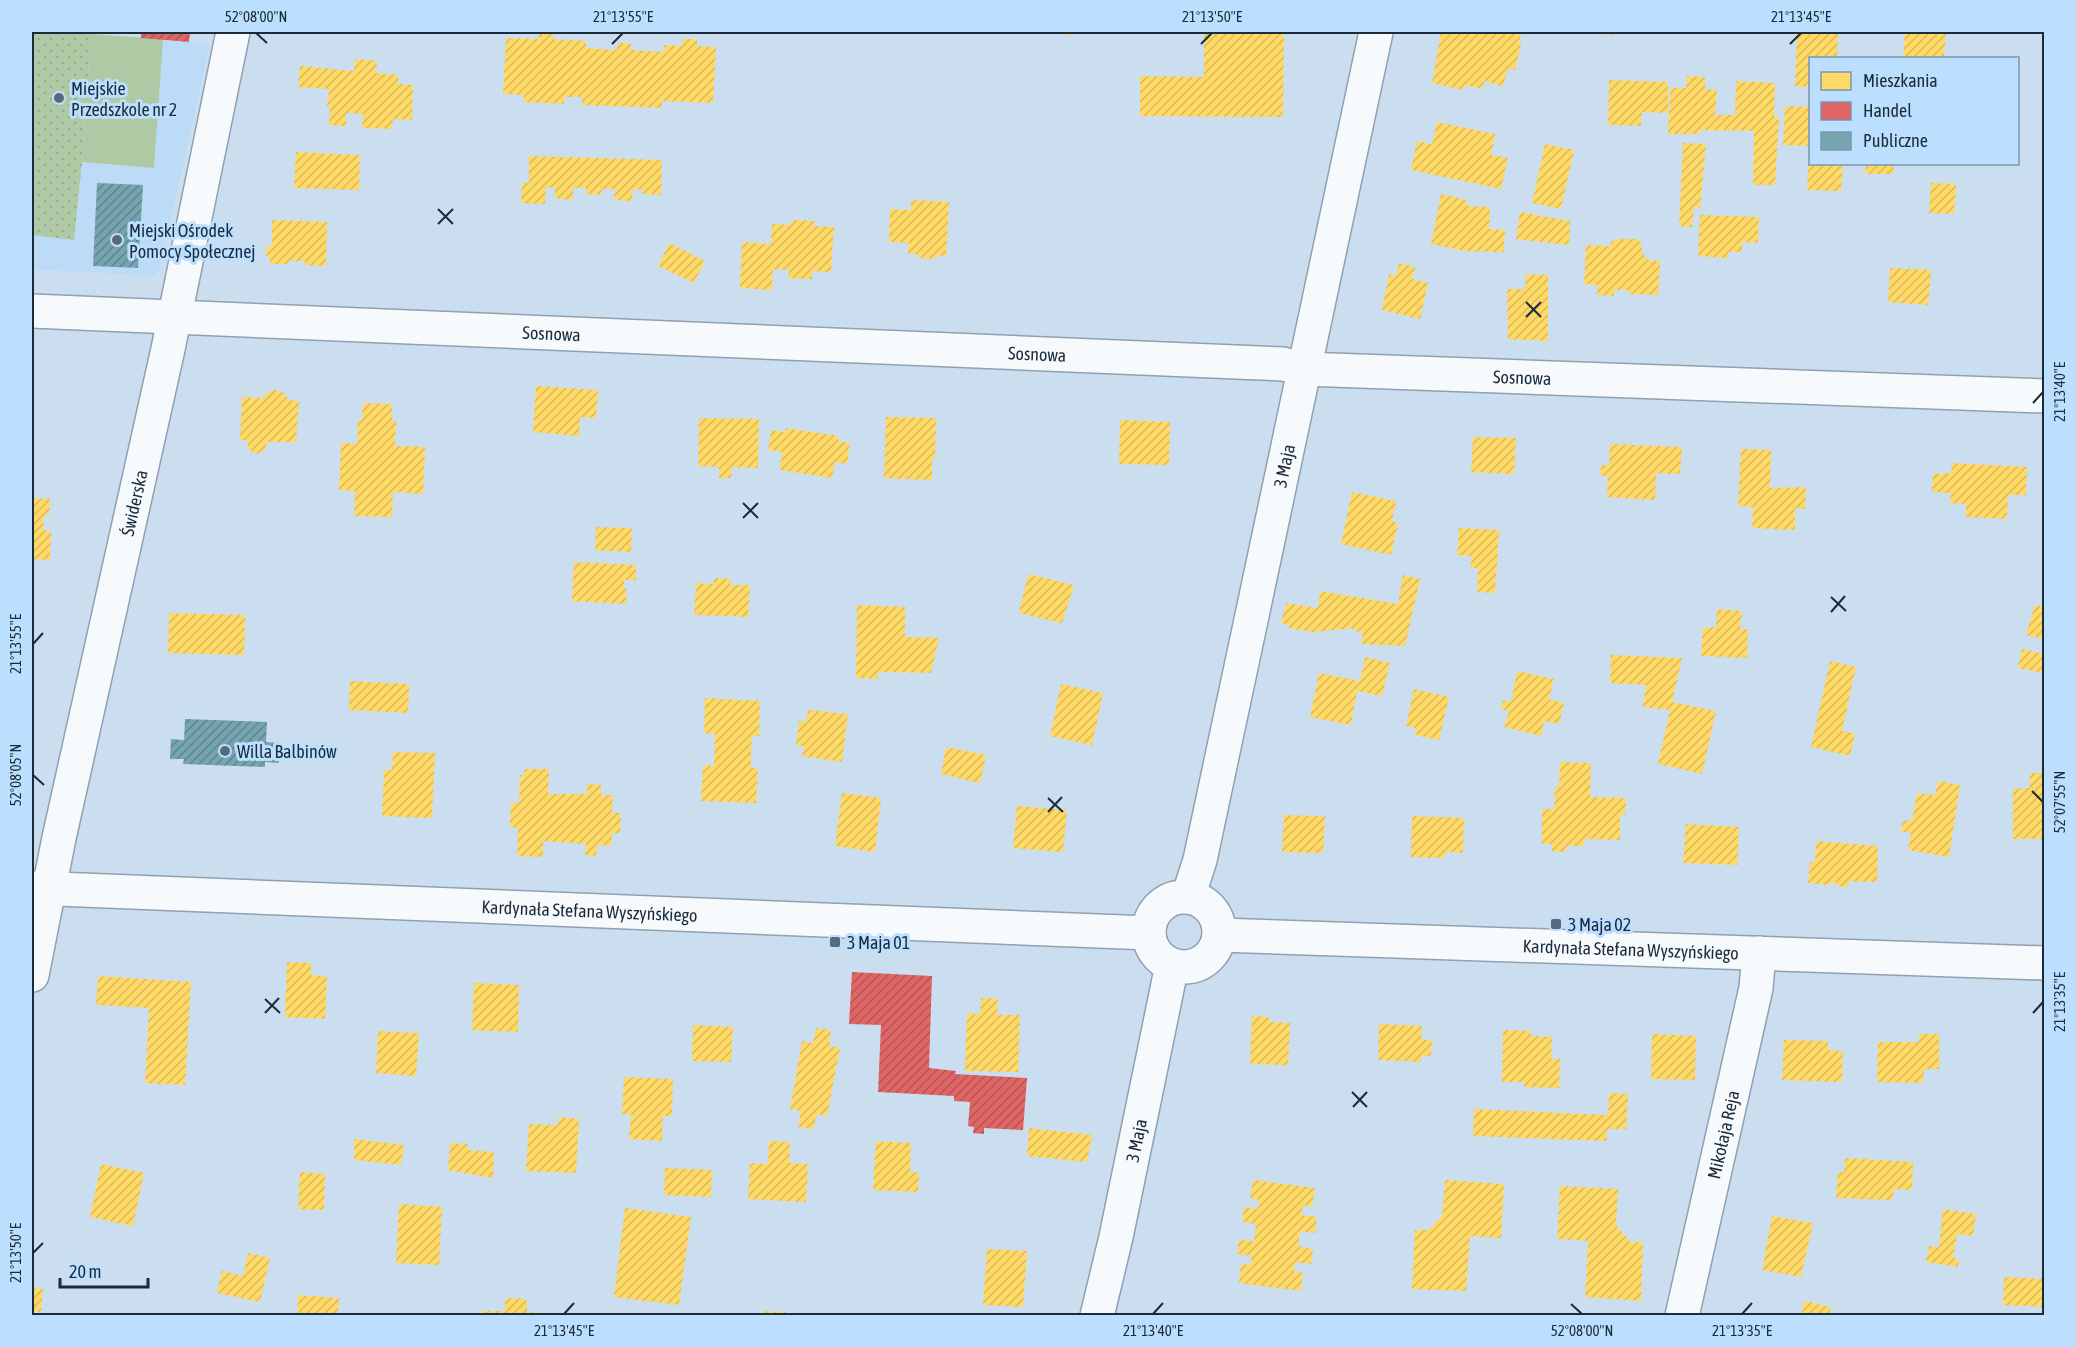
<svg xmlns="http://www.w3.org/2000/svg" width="2076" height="1347" font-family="'Asap Condensed',sans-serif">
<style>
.built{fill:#bcdbf7}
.green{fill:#b0c9a5}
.park{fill:url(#park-dots)}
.homes{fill:url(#homes-hatch)}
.shops{fill:url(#shops-hatch)}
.public{fill:url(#public-hatch)}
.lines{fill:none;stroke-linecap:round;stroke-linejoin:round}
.minor-casing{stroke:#90a0af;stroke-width:36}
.minor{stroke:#f7fafd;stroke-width:33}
.ticks{fill:none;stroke:#1a2b3a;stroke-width:2}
.poi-dot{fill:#586a7a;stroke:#bcdfff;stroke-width:2}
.labels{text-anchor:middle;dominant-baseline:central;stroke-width:6;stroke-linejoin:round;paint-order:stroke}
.poi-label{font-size:18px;fill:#1a2b3a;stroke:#bcdfff;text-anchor:start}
.street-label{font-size:18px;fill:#1a2b3a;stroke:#bcdfff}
.neatline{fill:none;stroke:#1a2b3a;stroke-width:2}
.ticks-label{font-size:15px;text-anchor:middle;fill:#1a2b3a}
</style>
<defs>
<pattern id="park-dots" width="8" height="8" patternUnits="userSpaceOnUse" patternTransform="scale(1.5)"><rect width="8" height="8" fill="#b0c9a5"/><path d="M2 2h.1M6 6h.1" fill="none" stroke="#97ad8f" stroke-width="1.8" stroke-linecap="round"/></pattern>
<pattern id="homes-hatch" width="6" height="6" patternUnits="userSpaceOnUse" patternTransform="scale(1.5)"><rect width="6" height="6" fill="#ffd966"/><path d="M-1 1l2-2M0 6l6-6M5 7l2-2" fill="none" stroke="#daba59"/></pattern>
<pattern id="shops-hatch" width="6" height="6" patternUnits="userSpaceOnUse" patternTransform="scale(1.5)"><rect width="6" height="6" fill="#e06666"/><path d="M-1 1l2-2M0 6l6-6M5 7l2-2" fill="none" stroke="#b55455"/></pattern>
<pattern id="public-hatch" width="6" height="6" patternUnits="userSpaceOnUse" patternTransform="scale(1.5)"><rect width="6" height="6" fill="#76a5af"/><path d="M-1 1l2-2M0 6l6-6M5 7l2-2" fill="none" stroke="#60878f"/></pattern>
</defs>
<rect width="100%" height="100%" fill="#cbdef0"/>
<polygon class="built" points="32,32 210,44 159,271 153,276 32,269"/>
<polygon class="green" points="91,34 163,39 154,168 82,162"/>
<polygon class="park" points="32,32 91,34 82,162 74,240 32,235"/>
<g class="homes">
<polygon points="76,32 91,32 91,34 75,33"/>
<polygon points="539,32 553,33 553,39 586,41 586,48 617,50 617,43 631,43 631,50 664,52 664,45 682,46 683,39 697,39 697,46 716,47 713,103 662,101 662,108 582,105 582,97 564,97 564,104 523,102 524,95 503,94 506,38 539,39"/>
<polygon points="1057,32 1077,32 1068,36"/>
<polygon points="1204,32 1284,32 1283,117 1140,116 1140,76 1204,77"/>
<polygon points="1441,32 1521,32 1519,44 1521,45 1515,70 1508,68 1503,86 1484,81 1483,89 1464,85 1463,90 1432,83"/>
<polygon points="1597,32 1618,32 1617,35 1597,34"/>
<polygon points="1797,32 1838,32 1837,58 1810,58 1810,87 1795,86"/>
<polygon points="1905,32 1946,32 1944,58 1903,58"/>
<polygon points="355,59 377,61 376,73 398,75 398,84 413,85 412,120 393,119 392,129 362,128 363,114 346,113 346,126 329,125 330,106 327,106 329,89 298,87 300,66 354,71"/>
<polygon points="1687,76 1705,77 1705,89 1717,90 1715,115 1735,115 1736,81 1775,83 1774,117 1779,117 1775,185 1753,185 1754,131 1700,130 1700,134 1668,134 1670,88 1686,88"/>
<polygon points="1609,80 1668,82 1668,113 1642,112 1641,126 1608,125"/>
<polygon points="1785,106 1810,107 1810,146 1783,145"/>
<polygon points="1437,122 1495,134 1491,155 1508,158 1501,189 1411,170 1417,141 1432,144"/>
<polygon points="1683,143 1706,144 1700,208 1694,207 1692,227 1679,226"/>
<polygon points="1545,144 1574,150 1561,209 1532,203"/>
<polygon points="296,152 360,155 359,190 294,188"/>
<polygon points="1809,153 1810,153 1810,164 1843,164 1841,191 1807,190"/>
<polygon points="529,156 662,160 661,195 643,194 643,190 633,189 632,201 614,200 615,189 602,189 601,195 586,194 586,188 573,188 573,200 555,198 555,188 546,187 545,204 521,203 522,183 529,183"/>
<polygon points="1866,164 1894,164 1893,174 1865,174"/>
<polygon points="1931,183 1956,184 1954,214 1929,213"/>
<polygon points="1441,194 1467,200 1467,206 1490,207 1489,229 1505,230 1504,252 1465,251 1431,244"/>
<polygon points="911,200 949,202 946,256 936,255 936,259 918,258 918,254 908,254 909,243 889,242 890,209 911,210"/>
<polygon points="1520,212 1570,221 1569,245 1516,239"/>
<polygon points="1700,215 1759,217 1758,243 1742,242 1742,252 1728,252 1728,258 1698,256"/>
<polygon points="272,220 327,222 326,266 305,265 305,261 288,261 288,264 270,264 270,259 266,255 266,249 272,244"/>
<polygon points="792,220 815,221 814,226 834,227 831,272 812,271 812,279 788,278 789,270 773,269 772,290 740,288 742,242 771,244 772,224 791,225"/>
<polygon points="1618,239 1637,239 1642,244 1642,253 1648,260 1660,261 1658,295 1629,294 1629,290 1614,290 1614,296 1597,295 1598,285 1584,284 1586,245 1610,246 1611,242"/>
<polygon points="669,243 705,261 694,283 658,266"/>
<polygon points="1399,263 1415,267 1412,279 1428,283 1420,319 1382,310 1389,274 1396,276"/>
<polygon points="1890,268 1931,270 1928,305 1888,302"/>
<polygon points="1526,274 1548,275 1548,341 1508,339 1507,289 1525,289"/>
<polygon points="536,386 598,390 596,418 580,417 579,436 533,432"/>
<polygon points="273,390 283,392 289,400 299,401 296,442 267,442 265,450 256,454 248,449 247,440 240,440 242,397 263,398 267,393"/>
<polygon points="363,403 392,404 392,421 396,421 395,446 425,447 423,494 393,492 392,517 354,516 355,491 339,490 341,443 357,444 358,420 362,420"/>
<polygon points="886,417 936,418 935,459 932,459 932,480 884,478"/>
<polygon points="699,418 759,419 758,468 732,467 731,478 719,478 719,467 698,466"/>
<polygon points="1120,420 1170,422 1169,465 1119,464"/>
<polygon points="786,428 838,436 838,441 850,443 847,464 835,462 832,478 780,470 782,452 768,450 771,430 785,432"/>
<polygon points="1473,437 1516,438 1514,474 1471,472"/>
<polygon points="1610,444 1682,447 1680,474 1656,473 1655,500 1607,497 1608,476 1600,476 1601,465 1609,465"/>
<polygon points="1741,449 1771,450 1770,488 1806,487 1805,509 1795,508 1795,530 1752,528 1753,507 1738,506"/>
<polygon points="1952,463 2027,467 2026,495 2008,495 2007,519 1966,517 1966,504 1950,503 1951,493 1932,492 1933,474 1951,473"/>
<polygon points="1352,492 1396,501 1392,521 1398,523 1391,555 1341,544"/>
<polygon points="32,498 50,499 49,515 44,515 43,530 51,531 50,560 32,559"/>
<polygon points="596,527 632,528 631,552 595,550"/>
<polygon points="1459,528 1499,530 1495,593 1477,592 1478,568 1470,568 1472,556 1457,555"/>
<polygon points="574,562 636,565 636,580 624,580 624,588 626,588 626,604 572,601"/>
<polygon points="1028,574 1074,585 1062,623 1019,613"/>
<polygon points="1403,575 1420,579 1405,646 1361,644 1363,633 1355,631 1356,628 1313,632 1289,628 1289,625 1281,623 1286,603 1318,608 1320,591 1398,604"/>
<polygon points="714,578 731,579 730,585 750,585 748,617 694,615 696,583 714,584"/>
<polygon points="857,605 905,607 905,637 939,638 931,673 878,672 878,679 856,678"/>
<polygon points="2035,605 2044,607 2044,639 2026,635"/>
<polygon points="1717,609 1742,611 1740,629 1748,629 1747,658 1701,656 1703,628 1716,627"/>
<polygon points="169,613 245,615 244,655 168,653"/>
<polygon points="2022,649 2044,654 2044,673 2018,668"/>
<polygon points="1611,655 1682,658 1672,702 1716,711 1702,774 1658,764 1670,710 1643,707 1646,685 1610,683"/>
<polygon points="1365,657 1390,663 1382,696 1357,691 1351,725 1310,717 1319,673 1360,681"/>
<polygon points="1830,661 1856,667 1842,731 1855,734 1850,756 1811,747"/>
<polygon points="1517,671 1554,679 1549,699 1564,703 1559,724 1544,721 1541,736 1504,727 1509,711 1501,709 1503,700 1511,702"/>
<polygon points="350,681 409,684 408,713 349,710"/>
<polygon points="1061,684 1103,693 1092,745 1050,736"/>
<polygon points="1414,689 1449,697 1439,740 1415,735 1416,728 1406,726"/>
<polygon points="705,698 760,701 759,736 752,736 751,752 751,768 758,768 756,803 701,801 703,765 714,766 715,734 704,733"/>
<polygon points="808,710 848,714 842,762 802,756 804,746 796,745 799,721 806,722"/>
<polygon points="946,747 986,755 980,783 941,774"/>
<polygon points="393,752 435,753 432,818 382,816 384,770 392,770"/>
<polygon points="1560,762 1591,763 1590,797 1626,798 1625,815 1620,814 1620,840 1584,839 1583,846 1566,846 1566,852 1552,851 1552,844 1542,844 1542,809 1554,809 1555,787 1559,787"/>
<polygon points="524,769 549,769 548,794 587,794 587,784 601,785 601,795 613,795 612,813 621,813 620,833 612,833 611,846 597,845 596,856 585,855 586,844 543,841 543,857 517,856 518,828 510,827 511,803 519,803 520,775 524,775"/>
<polygon points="2030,773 2044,773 2044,839 2013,839 2013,789 2030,788"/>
<polygon points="1938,781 1960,785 1949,857 1908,850 1911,833 1901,831 1903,820 1912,821 1917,793 1935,795"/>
<polygon points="842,793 881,798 875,852 835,846"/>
<polygon points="1017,806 1067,810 1063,852 1013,848"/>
<polygon points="1284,815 1325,816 1323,853 1282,852"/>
<polygon points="1412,816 1464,818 1463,853 1445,852 1445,858 1411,857"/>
<polygon points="1686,824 1739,827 1737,865 1683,863"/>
<polygon points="1816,841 1878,846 1877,882 1849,881 1848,887 1836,886 1837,883 1831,882 1830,885 1808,883 1810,862 1815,862"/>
<polygon points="287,962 311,963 311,975 327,976 325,1019 285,1017"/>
<polygon points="98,976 191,982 185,1085 145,1083 149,1008 96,1005"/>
<polygon points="474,983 519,985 518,1032 472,1030"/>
<polygon points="981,998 997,998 998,1015 1020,1015 1018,1072 965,1071 967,1013 980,1014"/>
<polygon points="1252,1016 1269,1017 1269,1022 1290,1023 1288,1065 1250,1064"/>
<polygon points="1379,1024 1422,1026 1421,1039 1432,1040 1431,1056 1421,1056 1421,1062 1378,1060"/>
<polygon points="693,1025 733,1027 731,1062 692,1061"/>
<polygon points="816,1028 831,1030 829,1046 840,1048 827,1116 817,1114 813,1129 798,1127 801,1111 790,1109 802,1041 813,1043"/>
<polygon points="1503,1030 1531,1031 1531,1036 1552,1037 1551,1059 1560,1059 1559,1088 1524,1087 1524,1082 1502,1082"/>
<polygon points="378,1031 419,1033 416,1076 376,1073"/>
<polygon points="1652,1034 1696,1036 1695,1080 1651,1079"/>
<polygon points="1919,1034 1939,1034 1939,1069 1924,1069 1923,1083 1877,1082 1878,1042 1919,1042"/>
<polygon points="1784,1040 1828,1041 1828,1050 1843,1051 1842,1082 1782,1080"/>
<polygon points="624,1077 673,1079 672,1116 663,1116 662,1141 629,1139 631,1114 622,1114"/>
<polygon points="1609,1093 1628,1094 1626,1129 1607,1129 1607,1141 1473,1136 1474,1109 1608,1115"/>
<polygon points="559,1117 579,1119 576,1173 526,1171 529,1124 558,1125"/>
<polygon points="1029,1128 1092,1135 1087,1162 1027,1156"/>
<polygon points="354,1139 404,1145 401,1165 354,1160"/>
<polygon points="769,1141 790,1142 789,1163 808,1164 806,1202 748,1199 750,1163 768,1164"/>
<polygon points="876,1141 911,1143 910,1172 919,1172 918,1192 873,1190"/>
<polygon points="450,1143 468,1144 467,1150 494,1152 493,1178 448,1170"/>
<polygon points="1845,1158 1913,1162 1912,1190 1894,1189 1892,1200 1836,1198 1838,1172 1844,1172"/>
<polygon points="101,1164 144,1173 133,1226 90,1217"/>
<polygon points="665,1168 712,1170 711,1197 664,1195"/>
<polygon points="300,1172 325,1174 324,1210 298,1209"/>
<polygon points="1253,1180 1315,1188 1312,1207 1303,1205 1302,1215 1317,1217 1315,1233 1300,1231 1298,1246 1313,1249 1311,1264 1295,1262 1294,1272 1303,1273 1301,1291 1239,1283 1241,1264 1250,1265 1252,1256 1237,1254 1239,1240 1254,1241 1256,1224 1242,1222 1244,1207 1258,1209 1259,1200 1250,1198"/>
<polygon points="1445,1180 1504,1184 1501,1238 1470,1236 1466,1291 1412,1289 1415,1230 1428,1230 1442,1216"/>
<polygon points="1560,1186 1618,1189 1616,1225 1630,1242 1643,1242 1641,1301 1585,1297 1588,1241 1557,1239"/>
<polygon points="399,1204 442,1207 439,1265 396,1263"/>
<polygon points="625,1208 691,1217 679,1305 614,1297"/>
<polygon points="1943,1209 1976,1214 1973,1236 1957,1234 1953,1258 1959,1259 1958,1267 1926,1262 1929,1246 1939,1247"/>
<polygon points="1772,1216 1813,1223 1801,1277 1762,1270"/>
<polygon points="987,1249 1027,1251 1023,1307 983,1305"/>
<polygon points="248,1253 270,1258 260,1302 217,1293 222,1271 243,1276"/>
<polygon points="2004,1277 2044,1279 2044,1307 2003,1305"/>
<polygon points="32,1288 43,1289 41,1312 32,1311"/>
<polygon points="298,1295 339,1298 338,1316 297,1316"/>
<polygon points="509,1298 523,1299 527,1301 527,1312 546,1313 546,1316 482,1316 482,1311 505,1311 505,1300"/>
<polygon points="1804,1301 1831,1307 1829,1316 1801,1316"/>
<polygon points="763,1311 786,1312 786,1316 763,1316"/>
</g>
<g class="shops">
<polygon points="141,32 190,32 189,42 141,38"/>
<polygon points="852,972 932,976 929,1068 956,1071 955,1074 1027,1078 1023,1130 984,1128 984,1134 973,1133 974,1127 968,1126 970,1102 954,1101 954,1096 878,1092 881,1025 849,1024"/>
</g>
<g class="public">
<polygon points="97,183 143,185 138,268 93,266"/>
<polygon points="185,719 267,722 266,742 279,743 279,763 265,762 265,767 183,764 184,759 170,759 171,739 184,740"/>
</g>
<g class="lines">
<g class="minor-casing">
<g id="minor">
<path id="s1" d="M32,311l1251,53 21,5 740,27"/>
<path id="s2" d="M32,888l1117,45"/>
<path id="s3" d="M1188,897l12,-37 176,-828"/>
<circle cx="1184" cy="932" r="35"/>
<path id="s4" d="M1219,935l825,28"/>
<path id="s5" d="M32,975l27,-137 109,-489 65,-317"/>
<path id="s6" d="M1097,1316l19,-79 56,-272"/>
<path id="s7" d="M1682,1316l74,-328 3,-35"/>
</g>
</g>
<use href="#minor" class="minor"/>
</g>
<path class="ticks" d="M256,33l11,10M612,44l11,-11M1201,44l11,-11M1790,44l11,-11M438,209l15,15M438,224l15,-15M1526,302l15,15M1526,317l15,-15M2033,403l10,-11M743,503l15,15M743,518l15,-15M1831,597l15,14M1831,612l14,-16M33,644l10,-11M33,775l11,10M2032,791l11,11M1048,798l15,14M1048,812l14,-15M265,999l15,14M265,1013l14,-15M2033,1013l10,-11M1352,1092l15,15M1353,1107l14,-15M33,1253l10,-10M1571,1304l11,10M564,1314l10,-11M1153,1314l10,-11M1742,1314l10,-11"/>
<g class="poi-dot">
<circle cx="59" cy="98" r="6"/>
<circle cx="117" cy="240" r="6"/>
<circle cx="225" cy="751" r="6"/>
<rect x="1550" y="918" width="12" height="12" rx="3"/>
<rect x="829" y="936" width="12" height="12" rx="3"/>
</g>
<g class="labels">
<g class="poi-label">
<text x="71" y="88">Miejskie<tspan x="71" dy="21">Przedszkole nr 2</tspan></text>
<text x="129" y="230">Miejski Ośrodek<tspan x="129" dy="21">Pomocy Społecznej</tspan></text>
<text x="237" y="751">Willa Balbinów</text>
<text x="1568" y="924">3 Maja 02</text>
<text x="847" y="942">3 Maja 01</text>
</g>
<g class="street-label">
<text stroke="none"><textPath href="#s1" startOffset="520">Sosnowa</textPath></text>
<text stroke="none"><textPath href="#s1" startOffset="1006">Sosnowa</textPath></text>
<text stroke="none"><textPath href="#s1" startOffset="1492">Sosnowa</textPath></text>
<text stroke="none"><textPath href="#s3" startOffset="442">3 Maja</textPath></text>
<text stroke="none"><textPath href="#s5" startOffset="483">Świderska</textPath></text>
<text stroke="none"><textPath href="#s2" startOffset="558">Kardynała Stefana Wyszyńskiego</textPath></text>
<text stroke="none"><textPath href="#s4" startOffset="412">Kardynała Stefana Wyszyńskiego</textPath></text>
<text stroke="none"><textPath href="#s7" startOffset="186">Mikołaja Reja</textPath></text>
<text stroke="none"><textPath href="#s6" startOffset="180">3 Maja</textPath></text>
</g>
</g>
<rect width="2076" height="1347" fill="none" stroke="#bcdfff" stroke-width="66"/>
<rect x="1809" y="57" width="210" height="108" fill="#bcdfff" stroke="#7b97b0" stroke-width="1.5"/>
<rect x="1821" y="72" width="30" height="18" fill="#ffd966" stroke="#7b97b0" stroke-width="1.5"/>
<text x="1863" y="87" font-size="18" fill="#1a2b3a">Mieszkania</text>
<rect x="1821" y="102" width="30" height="18" fill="#e06666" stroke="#7b97b0" stroke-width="1.5"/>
<text x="1863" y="117" font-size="18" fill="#1a2b3a">Handel</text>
<rect x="1821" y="132" width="30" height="18" fill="#76a5af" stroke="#7b97b0" stroke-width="1.5"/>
<text x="1863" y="147" font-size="18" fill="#1a2b3a">Publiczne</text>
<path d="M60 1278v9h88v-9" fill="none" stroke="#1a2b3a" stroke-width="3"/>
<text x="69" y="1278" font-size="18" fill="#1a2b3a" stroke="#bcdfff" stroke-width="4.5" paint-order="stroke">20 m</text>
<rect x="33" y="33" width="2010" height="1281" class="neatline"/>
<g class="ticks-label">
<text x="256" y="22">52°08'00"N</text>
<text x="623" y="22">21°13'55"E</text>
<text x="1212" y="22">21°13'50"E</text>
<text x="1801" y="22">21°13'45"E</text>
<text transform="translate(2060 392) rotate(-90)" y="5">21°13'40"E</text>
<text transform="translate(16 644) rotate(-90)" y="5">21°13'55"E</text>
<text transform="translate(16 775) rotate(-90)" y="5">52°08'05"N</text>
<text transform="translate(2060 802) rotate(-90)" y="5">52°07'55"N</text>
<text transform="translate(2060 1002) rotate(-90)" y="5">21°13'35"E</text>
<text transform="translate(16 1253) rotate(-90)" y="5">21°13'50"E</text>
<text x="564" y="1336">21°13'45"E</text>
<text x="1153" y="1336">21°13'40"E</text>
<text x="1582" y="1336">52°08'00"N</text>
<text x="1742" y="1336">21°13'35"E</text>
</g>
</svg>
